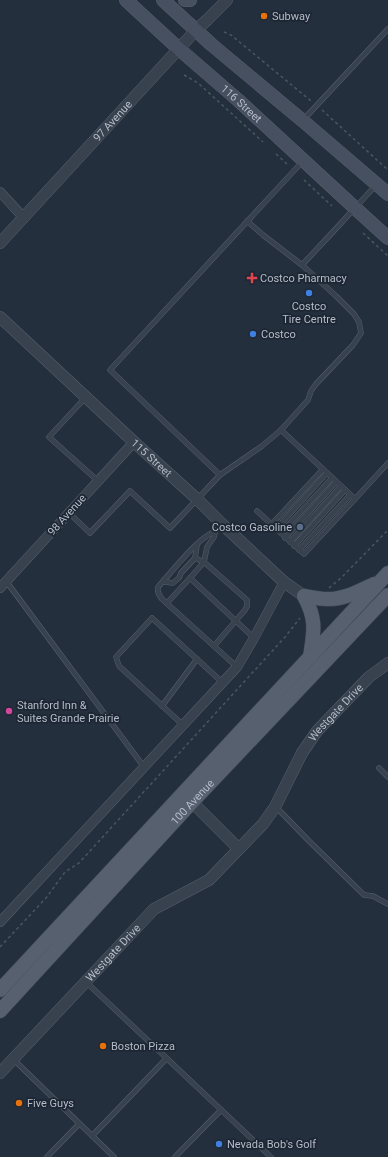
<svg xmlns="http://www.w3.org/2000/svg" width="388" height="1157" font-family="Roboto,sans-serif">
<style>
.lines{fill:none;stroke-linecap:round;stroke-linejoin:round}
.service-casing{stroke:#565f6c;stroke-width:5.5}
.minor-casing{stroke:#565f6c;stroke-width:10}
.tertiary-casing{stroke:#565f6c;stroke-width:12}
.secondary-casing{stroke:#565f6c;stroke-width:14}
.primary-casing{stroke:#414a57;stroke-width:15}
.path{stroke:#44595c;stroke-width:1.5;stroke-dasharray:3 3;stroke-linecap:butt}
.service{stroke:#38414e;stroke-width:4.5}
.minor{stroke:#38414e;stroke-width:9}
.tertiary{stroke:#38414e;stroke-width:11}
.secondary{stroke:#465061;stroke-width:13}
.primary{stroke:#56606e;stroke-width:14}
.food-dot{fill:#e8710a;stroke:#1d2633;stroke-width:1.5}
.health-dot{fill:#e0444e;stroke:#1d2633;stroke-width:1.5}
.shop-dot{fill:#3f7fe0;stroke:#1d2633;stroke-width:1.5}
.service-dot{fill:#5c6f8a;stroke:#1d2633;stroke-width:1.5}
.hotel-dot{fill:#d1479c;stroke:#1d2633;stroke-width:1.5}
.labels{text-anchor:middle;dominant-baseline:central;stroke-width:3.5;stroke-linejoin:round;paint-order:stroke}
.poi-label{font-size:11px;fill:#b4bcc9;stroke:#1d2633;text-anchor:start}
.street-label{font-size:11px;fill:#b4bcc9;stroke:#1d2633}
</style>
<rect width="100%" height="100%" fill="#242f3e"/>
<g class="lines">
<g class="service-casing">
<g id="service">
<polyline points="304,119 388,29"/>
<polyline points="302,265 331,234 376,185"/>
<polyline points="86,397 49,437 98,481"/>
<polyline points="281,430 355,499 388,463"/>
<polyline points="220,475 262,446 281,430 308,400 311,391 316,384 353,345 361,333 359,322 354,314 336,296 302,265 263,235 247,221"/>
<polyline points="257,511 304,554 355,499"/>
<polyline points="69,513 90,533 130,491 170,528 220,475 110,370 303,161"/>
<polyline points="271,525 323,469"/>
<polyline points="276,529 327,473"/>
<path d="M215,532c-15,3 -45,42 -57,55 -1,5 1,8 4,12l75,68"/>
<polyline points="281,533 332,478"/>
<polyline points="285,538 336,482"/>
<polyline points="290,542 341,486"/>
<polyline points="294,546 345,490"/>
<polyline points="299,550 350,495"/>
<polyline points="195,558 204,562 207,547 214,537 215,532 222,524"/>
<polyline points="164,580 165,582 173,583 179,578 181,573 195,558 197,545"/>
<polyline points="6,581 144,767"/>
<polyline points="167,603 190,578"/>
<polyline points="214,646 245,610 247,606 247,600 204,562 190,578 254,638"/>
<polyline points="162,706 197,659"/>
<polyline points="183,725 119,666 116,657 152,618 222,682"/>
<polyline points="379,768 388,777"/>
<polyline points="276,807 308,840 364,895 373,896 388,904"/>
<polyline points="86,982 271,1157"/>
<polyline points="13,1059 114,1157"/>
<polyline points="92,1136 166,1059"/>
<polyline points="47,1157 79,1124"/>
<polyline points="175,1157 221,1110"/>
</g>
</g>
<g class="minor-casing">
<g id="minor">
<polyline points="0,192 24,218"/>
<polyline points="0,588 134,442"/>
<polyline points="0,922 237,667 254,638 284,582"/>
</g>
</g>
<g class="tertiary-casing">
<g id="tertiary">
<path id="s1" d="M0,243l196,-213 11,-10 20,-20"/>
<path id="s2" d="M0,317l134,125 63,57 25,25 62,58 20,14"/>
<polyline points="192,802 239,849"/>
<path id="s3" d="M0,1073l154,-164 55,-29 54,-56 12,-17 27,-54 15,-22 52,-54 19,-14"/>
</g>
</g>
<g class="secondary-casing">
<g id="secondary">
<path id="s4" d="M126,0l53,49 59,51 117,108 33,30"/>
<polyline points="163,0 212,45 303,121 388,194"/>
<polyline points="185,0 190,0"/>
</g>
</g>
<g class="primary-casing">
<g id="primary">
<path d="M304,596c7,1 15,3 22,3 17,1 33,-8 48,-15"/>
<path d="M304,596c13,24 10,35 6,61"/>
<polyline points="0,990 388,573"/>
<path id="s5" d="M0,1011l192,-209 196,-207"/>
</g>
</g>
<g class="path">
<polyline points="224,32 231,35 311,101"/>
<polyline points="184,75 198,83 263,142"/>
<polyline points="322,110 388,170"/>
<polyline points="276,154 287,164"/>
<polyline points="304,180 332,206"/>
<polyline points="363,233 388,256"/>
<polyline points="329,588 341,578 388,530"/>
<polyline points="0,947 46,898 65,872 79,863 285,637 300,618"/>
</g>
<use href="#service" class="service"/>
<use href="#minor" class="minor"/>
<use href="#tertiary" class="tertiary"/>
<use href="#secondary" class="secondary"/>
<use href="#primary" class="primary"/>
</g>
<g class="food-dot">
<circle cx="264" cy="16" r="4"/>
<circle cx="103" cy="1046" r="4"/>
<circle cx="19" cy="1103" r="4"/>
</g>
<path class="health-dot" d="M250 272h4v4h4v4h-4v4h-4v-4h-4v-4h4z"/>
<g class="shop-dot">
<circle cx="309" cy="293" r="4"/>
<circle cx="253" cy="334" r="4"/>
<circle cx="219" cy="1144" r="4"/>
</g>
<circle class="service-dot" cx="300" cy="527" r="4"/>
<circle class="hotel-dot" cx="9" cy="711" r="4"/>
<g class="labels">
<g class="poi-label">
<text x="272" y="16">Subway</text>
<text x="260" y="278">Costco Pharmacy</text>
<text x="309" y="306" text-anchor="middle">Costco<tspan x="309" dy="13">Tire Centre</tspan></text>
<text x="261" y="334">Costco</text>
<text x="292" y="527" text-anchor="end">Costco Gasoline</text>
<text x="17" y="705">Stanford Inn &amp;<tspan x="17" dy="13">Suites Grande Prairie</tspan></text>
<text x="111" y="1046">Boston Pizza</text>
<text x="27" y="1103">Five Guys</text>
<text x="227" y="1144">Nevada Bob's Golf</text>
</g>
<g class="street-label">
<text stroke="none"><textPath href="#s4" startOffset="155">116 Street</textPath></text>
<text stroke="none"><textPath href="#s1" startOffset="166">97 Avenue</textPath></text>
<text stroke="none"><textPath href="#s2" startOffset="207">115 Street</textPath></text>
<text transform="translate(67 515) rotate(-48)">98 Avenue</text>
<text stroke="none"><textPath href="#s3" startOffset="499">Westgate Drive</textPath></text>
<text stroke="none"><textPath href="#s5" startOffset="284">100 Avenue</textPath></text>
<text stroke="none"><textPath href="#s3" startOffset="165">Westgate Drive</textPath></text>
</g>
</g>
</svg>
